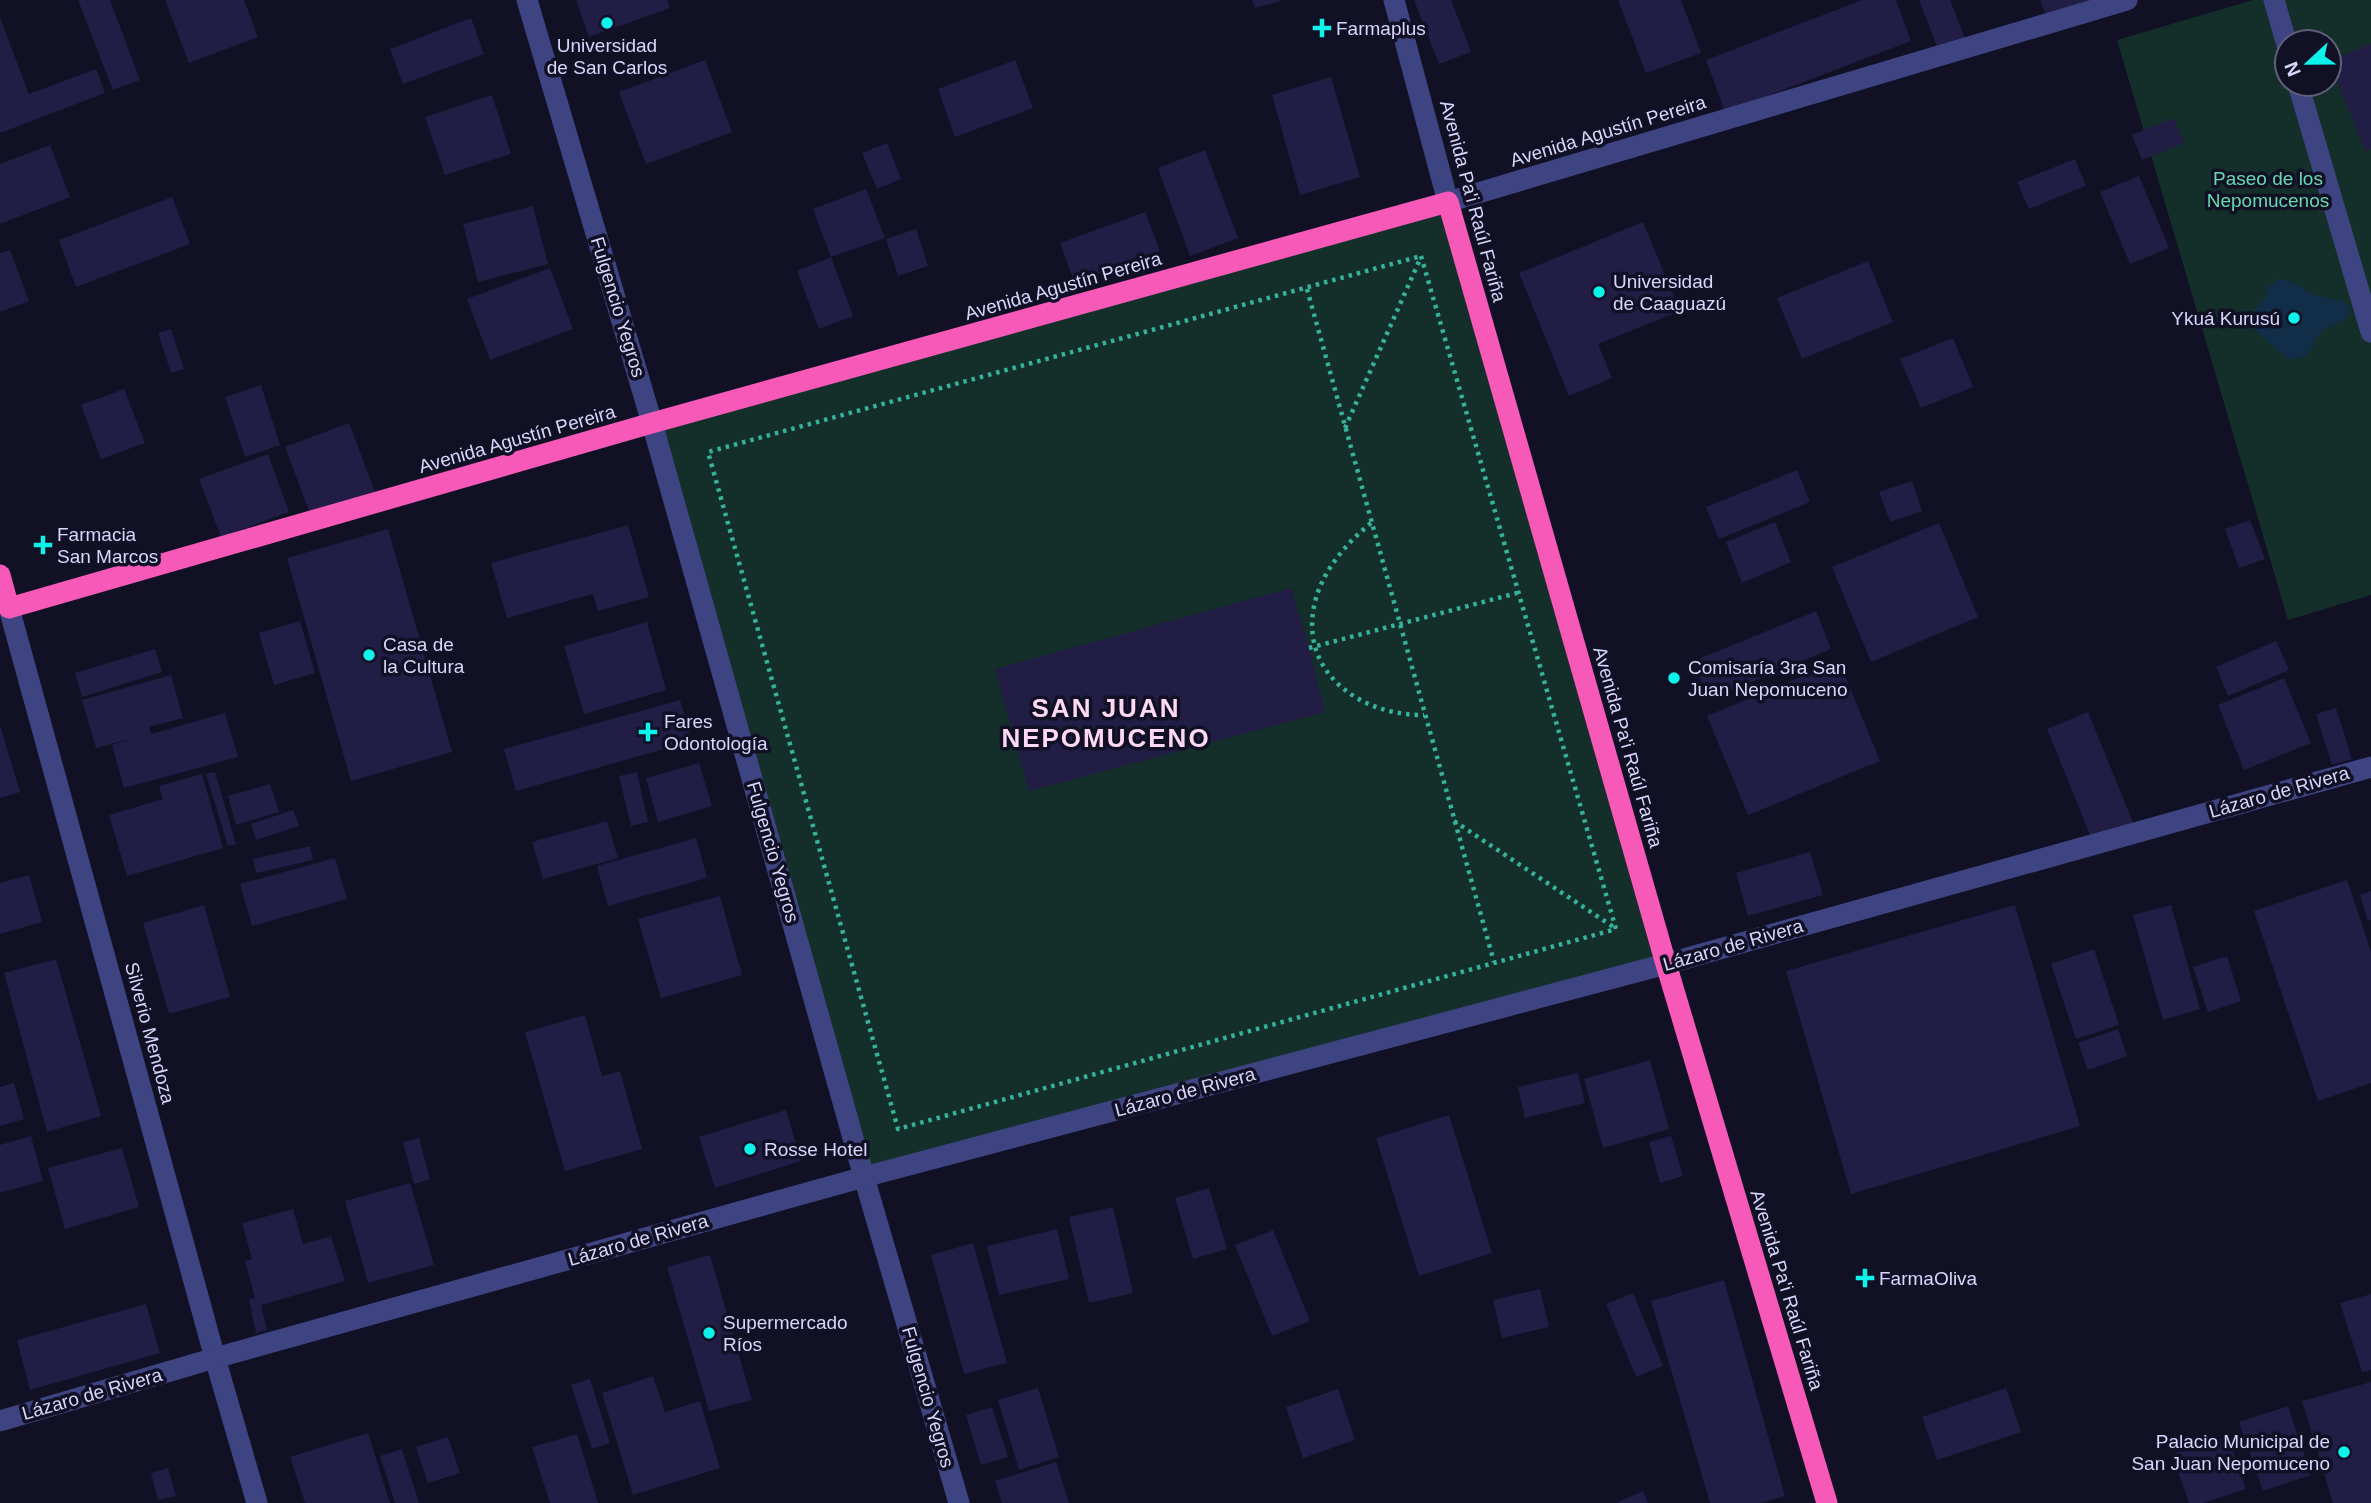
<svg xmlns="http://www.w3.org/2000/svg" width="2371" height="1503" font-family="Helvetica,sans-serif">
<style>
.green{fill:#142f2a;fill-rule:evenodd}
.water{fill:#112d48}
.building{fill:#211d45}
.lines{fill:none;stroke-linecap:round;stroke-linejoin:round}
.path{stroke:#36b19b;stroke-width:4.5;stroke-dasharray:3.5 5;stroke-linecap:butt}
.minor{stroke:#3e4481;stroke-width:21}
.highway{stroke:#f659b7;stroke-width:21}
.poi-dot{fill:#0ef2ec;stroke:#111025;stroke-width:2.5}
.labels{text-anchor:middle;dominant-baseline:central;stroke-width:7;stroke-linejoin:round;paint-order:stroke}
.poi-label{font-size:19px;fill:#d7d7fd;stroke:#111025;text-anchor:start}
.street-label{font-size:19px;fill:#d7d7fd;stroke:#111025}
.park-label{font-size:19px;fill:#66d9ae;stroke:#111025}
.district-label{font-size:26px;font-weight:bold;letter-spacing:2px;fill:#fdd9f4;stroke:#111025}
</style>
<rect width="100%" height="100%" fill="#111025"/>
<g class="green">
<path d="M2253,0h118v595l-83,25 -171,-580zM2287,42h42v42h-42z"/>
<polygon points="1441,211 1660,960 869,1169 660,430"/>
</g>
<path class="water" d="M2279,279c17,1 21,10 36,16 12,4 24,3 34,10l1,8c-8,11 -20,11 -29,19 -15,14 -4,27 -32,27l-37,-31 -1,-10 4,-9 9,-9 4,-13z"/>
<g class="building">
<polygon points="78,0 110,0 140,80 113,90"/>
<polygon points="165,0 244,0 258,37 189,63"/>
<polygon points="576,0 667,0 670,8 589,37"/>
<polygon points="1252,0 1281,0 1281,1 1255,8"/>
<polygon points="1414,0 1451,0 1471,52 1439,64"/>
<polygon points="1618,0 1681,0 1701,53 1646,73"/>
<polygon points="1862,0 1896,0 1911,41 1725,112 1706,60"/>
<polygon points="1919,0 1950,0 1965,39 1938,49"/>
<polygon points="2040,0 2094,0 2047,18"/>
<polygon points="0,18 29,94 96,69 105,93 0,133"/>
<polygon points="471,18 484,54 403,84 390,49"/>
<polygon points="2371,44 2371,149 2366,152 2329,61"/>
<polygon points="705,60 732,132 646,164 619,92"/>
<polygon points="1015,60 1033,108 955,137 938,89"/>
<polygon points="1331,77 1360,177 1300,195 1272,95"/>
<polygon points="492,95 511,154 445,175 425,117"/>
<polygon points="2174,118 2184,143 2142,160 2132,135"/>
<polygon points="887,143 901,179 877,189 862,153"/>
<polygon points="50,145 70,197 0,224 0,164"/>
<polygon points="1205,150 1238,238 1190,256 1158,168"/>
<polygon points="2075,159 2086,186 2029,209 2017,182"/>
<polygon points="2139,176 2169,248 2130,264 2100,192"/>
<polygon points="866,189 885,238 831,257 853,316 819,329 797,271 831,257 813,209"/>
<polygon points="172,197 190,244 76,287 59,240"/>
<polygon points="533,206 548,264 478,282 463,224"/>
<polygon points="1145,212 1160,251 1075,283 1060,243"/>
<polygon points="1643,222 1680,311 1598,344 1612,378 1569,396 1519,273"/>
<polygon points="916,229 928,266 898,276 886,239"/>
<polygon points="10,250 29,301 0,312 0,253"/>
<polygon points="1868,261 1893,322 1802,359 1777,298"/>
<polygon points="550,268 573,329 490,360 467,299"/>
<polygon points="171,329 184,369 171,373 158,333"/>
<polygon points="1953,338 1973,387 1921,408 1900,359"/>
<polygon points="261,385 280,445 245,457 225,397"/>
<polygon points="124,389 145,443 101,459 81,405"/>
<polygon points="349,423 375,492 311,516 285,447"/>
<polygon points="268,454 289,512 221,537 199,479"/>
<polygon points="1797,470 1810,502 1719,539 1706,507"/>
<polygon points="1912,481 1922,511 1890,522 1879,492"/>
<polygon points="2250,520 2265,559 2239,568 2225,529"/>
<polygon points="1775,522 1791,562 1742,583 1726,542"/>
<polygon points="1939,523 1978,617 1871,662 1832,567"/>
<polygon points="628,525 649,597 598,611 593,594 507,618 491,563"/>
<polygon points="388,529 452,752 351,781 287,558"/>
<polygon points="1291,588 1309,648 1325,712 1029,791 995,669"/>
<polygon points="1816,611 1831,649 1708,700 1693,661"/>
<polygon points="300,621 315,673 274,685 259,633"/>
<polygon points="647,622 666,690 584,714 564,646"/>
<polygon points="2276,641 2289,670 2228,696 2216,667"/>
<polygon points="155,649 162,672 82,697 75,673"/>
<polygon points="1839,661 1880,761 1748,815 1707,716"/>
<polygon points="171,675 183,718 149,727 151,734 225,713 238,757 124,788 112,745 134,738 96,748 82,700"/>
<polygon points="2284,678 2311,743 2244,770 2218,705"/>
<polygon points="680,700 692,741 516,791 504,749"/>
<polygon points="2336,708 2352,759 2332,765 2316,714"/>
<polygon points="2088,712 2134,825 2093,842 2047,729"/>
<polygon points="0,725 20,792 0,798"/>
<polygon points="699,763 712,806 658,822 646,778"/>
<polygon points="215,772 236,844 228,846 206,774"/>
<polygon points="637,772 648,822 631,826 619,776"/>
<polygon points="202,774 223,848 127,876 109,815 163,799 159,786"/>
<polygon points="270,784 279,812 236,825 228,796"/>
<polygon points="293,810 299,826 256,840 251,824"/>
<polygon points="607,821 618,858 543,879 532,842"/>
<polygon points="696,838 707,878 608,906 597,866"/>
<polygon points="310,846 313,860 256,873 253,859"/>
<polygon points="1810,852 1823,895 1748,916 1736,873"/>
<polygon points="335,858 347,899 252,926 240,884"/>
<polygon points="29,875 42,922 0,934 0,883"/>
<polygon points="2347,880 2371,951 2371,1083 2318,1101 2254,911"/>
<polygon points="2371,891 2371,920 2368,921 2360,895"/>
<polygon points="720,896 742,975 661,998 638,919"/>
<polygon points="204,905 230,997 169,1014 143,923"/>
<polygon points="2015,905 2080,1126 1851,1194 1786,971"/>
<polygon points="2171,905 2200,1009 2163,1020 2133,915"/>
<polygon points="2094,949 2119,1025 2076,1039 2051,964"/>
<polygon points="2227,956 2241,1001 2208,1012 2193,967"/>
<polygon points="56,959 101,1116 47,1132 4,973"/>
<polygon points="585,1015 602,1076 620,1071 642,1149 565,1171 525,1032"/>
<polygon points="2118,1029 2127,1056 2088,1070 2078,1043"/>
<polygon points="1650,1060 1669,1129 1603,1148 1584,1079"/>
<polygon points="1578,1073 1585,1103 1525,1118 1518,1087"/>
<polygon points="14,1083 24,1119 0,1126 0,1087"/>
<polygon points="786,1110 801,1161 715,1188 699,1137"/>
<polygon points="1449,1115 1492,1253 1419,1276 1376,1138"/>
<polygon points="31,1136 43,1181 0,1193 0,1145"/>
<polygon points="1671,1136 1683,1176 1660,1183 1649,1142"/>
<polygon points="419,1138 430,1179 414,1184 403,1142"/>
<polygon points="122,1148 139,1207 65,1229 48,1168"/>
<polygon points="410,1183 434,1265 368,1283 345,1201"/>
<polygon points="1209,1188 1227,1249 1193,1259 1175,1198"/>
<polygon points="1113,1207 1133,1293 1089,1303 1069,1217"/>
<polygon points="293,1209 303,1244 331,1236 345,1281 261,1305 267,1330 256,1333 249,1299 255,1298 245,1261 252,1259 242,1223"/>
<polygon points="1057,1229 1069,1279 999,1295 987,1246"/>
<polygon points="1273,1230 1310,1321 1272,1336 1235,1245"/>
<polygon points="973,1243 1007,1363 964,1374 931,1255"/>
<polygon points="710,1255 752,1400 709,1411 667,1267"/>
<polygon points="1724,1280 1785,1496 1760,1503 1710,1503 1651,1301"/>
<polygon points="1540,1289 1549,1327 1502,1338 1493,1300"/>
<polygon points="1633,1293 1663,1366 1636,1377 1606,1304"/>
<polygon points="2371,1294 2371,1370 2362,1372 2340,1303"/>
<polygon points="146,1304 160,1353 30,1390 17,1340"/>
<polygon points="653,1376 665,1412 700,1401 720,1468 633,1495 602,1393"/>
<polygon points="590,1379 610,1443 592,1449 571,1385"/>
<polygon points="2371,1382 2371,1503 2333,1503 2302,1401"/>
<polygon points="1038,1388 1059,1457 1019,1470 998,1400"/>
<polygon points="2006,1388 2021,1432 1937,1460 1922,1417"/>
<polygon points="1338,1389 1355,1440 1303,1458 1286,1407"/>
<polygon points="2288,1406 2311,1475 2263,1491 2239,1422"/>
<polygon points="992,1407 1008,1457 981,1465 966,1415"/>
<polygon points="368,1433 390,1503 305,1503 290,1457"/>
<polygon points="577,1434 598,1503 550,1503 532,1447"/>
<polygon points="2228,1436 2246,1489 2203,1503 2189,1503 2172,1454"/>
<polygon points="448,1437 460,1473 428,1483 416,1447"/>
<polygon points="402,1449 419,1503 395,1503 380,1456"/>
<polygon points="1056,1462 1069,1503 1002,1503 995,1481"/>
<polygon points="168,1468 176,1496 158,1500 151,1473"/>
<polygon points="1643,1491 1648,1503 1616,1503"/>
</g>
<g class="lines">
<g class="path">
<polygon points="1421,256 1616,929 898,1129 708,452"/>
<polyline points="1307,289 1494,962"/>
<polyline points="1345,428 1421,257"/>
<path d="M1371,523c-27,22 -53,53 -58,89 -9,66 53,104 111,103"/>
<polyline points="1309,648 1517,593"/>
<polyline points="1454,821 1615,928"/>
</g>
<g class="minor">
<polyline points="527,0 652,423 864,1177 959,1503"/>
<polyline points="1394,0 1448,202 2127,0"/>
<polyline points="2274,0 2287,45"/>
<polyline points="2298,84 2371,332"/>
<polyline points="9,608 215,1358 257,1503"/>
<polyline points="0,1421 215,1358 864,1177 1666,964 2371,767"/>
</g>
<polyline class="highway" points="0,575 9,608 652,423 1448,202 1666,964 1827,1503"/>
</g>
<g class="poi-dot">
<circle cx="607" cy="23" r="7"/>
<path d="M1318.5 17.5h7v7h7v7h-7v7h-7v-7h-7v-7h7z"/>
<circle cx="1599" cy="292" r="7"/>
<circle cx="2294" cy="318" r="7"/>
<path d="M39.5 534.5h7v7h7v7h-7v7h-7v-7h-7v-7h7z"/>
<circle cx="369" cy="655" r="7"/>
<circle cx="1674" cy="678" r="7"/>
<path d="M644.5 721.5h7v7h7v7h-7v7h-7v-7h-7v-7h7z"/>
<circle cx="750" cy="1149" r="7"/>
<path d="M1861.5 1267.5h7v7h7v7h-7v7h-7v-7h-7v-7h7z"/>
<circle cx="709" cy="1333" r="7"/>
<circle cx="2344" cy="1452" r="7"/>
</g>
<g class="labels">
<g class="poi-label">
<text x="1336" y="28">Farmaplus</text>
<text x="607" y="45" text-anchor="middle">Universidad<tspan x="607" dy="22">de San Carlos</tspan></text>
<text x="1613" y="281">Universidad<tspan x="1613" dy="22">de Caaguazú</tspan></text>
<text x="2280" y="318" text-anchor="end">Ykuá Kurusú</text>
<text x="57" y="534">Farmacia<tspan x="57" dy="22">San Marcos</tspan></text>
<text x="383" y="644">Casa de<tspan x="383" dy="22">la Cultura</tspan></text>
<text x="1688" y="667">Comisaría 3ra San<tspan x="1688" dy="22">Juan Nepomuceno</tspan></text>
<text x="664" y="721">Fares<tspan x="664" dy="22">Odontología</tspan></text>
<text x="764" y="1149">Rosse Hotel</text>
<text x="1879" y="1278">FarmaOliva</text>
<text x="723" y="1322">Supermercado<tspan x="723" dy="22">Ríos</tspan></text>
<text x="2330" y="1441" text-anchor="end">Palacio Municipal de<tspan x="2330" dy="22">San Juan Nepomuceno</tspan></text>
</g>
<g class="street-label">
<text transform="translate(1608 131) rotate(-17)">Avenida Agustín Pereira</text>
<text transform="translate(1473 201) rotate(75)">Avenida Pa'i Raúl Fariña</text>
<text transform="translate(1063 286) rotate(-16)">Avenida Agustín Pereira</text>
<text transform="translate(618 307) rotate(73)">Fulgencio Yegros</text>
<text transform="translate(517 439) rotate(-16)">Avenida Agustín Pereira</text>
<text transform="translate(1628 747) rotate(74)">Avenida Pa'i Raúl Fariña</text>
<text transform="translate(2279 792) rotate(-16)">Lázaro de Rivera</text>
<text transform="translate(773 852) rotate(74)">Fulgencio Yegros</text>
<text transform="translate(1733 945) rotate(-16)">Lázaro de Rivera</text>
<text transform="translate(150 1033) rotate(75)">Silverio Mendoza</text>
<text transform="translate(1185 1092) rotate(-15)">Lázaro de Rivera</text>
<text transform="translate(638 1240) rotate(-16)">Lázaro de Rivera</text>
<text transform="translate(1787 1290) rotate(73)">Avenida Pa'i Raúl Fariña</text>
<text transform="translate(92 1394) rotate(-16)">Lázaro de Rivera</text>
<text transform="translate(928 1397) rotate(74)">Fulgencio Yegros</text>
</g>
<g class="park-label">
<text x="2268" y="178">Paseo de los<tspan x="2268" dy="22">Nepomucenos</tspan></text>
</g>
<g class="district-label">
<text x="1106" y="708">SAN JUAN<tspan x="1106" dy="30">NEPOMUCENO</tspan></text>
</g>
</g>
<g transform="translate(2308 63) rotate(248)"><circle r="33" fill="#111025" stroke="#60607b" stroke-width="2"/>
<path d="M0-5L12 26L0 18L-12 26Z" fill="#0ef2ec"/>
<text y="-10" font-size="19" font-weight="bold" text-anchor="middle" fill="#d7d7fd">N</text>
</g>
</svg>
